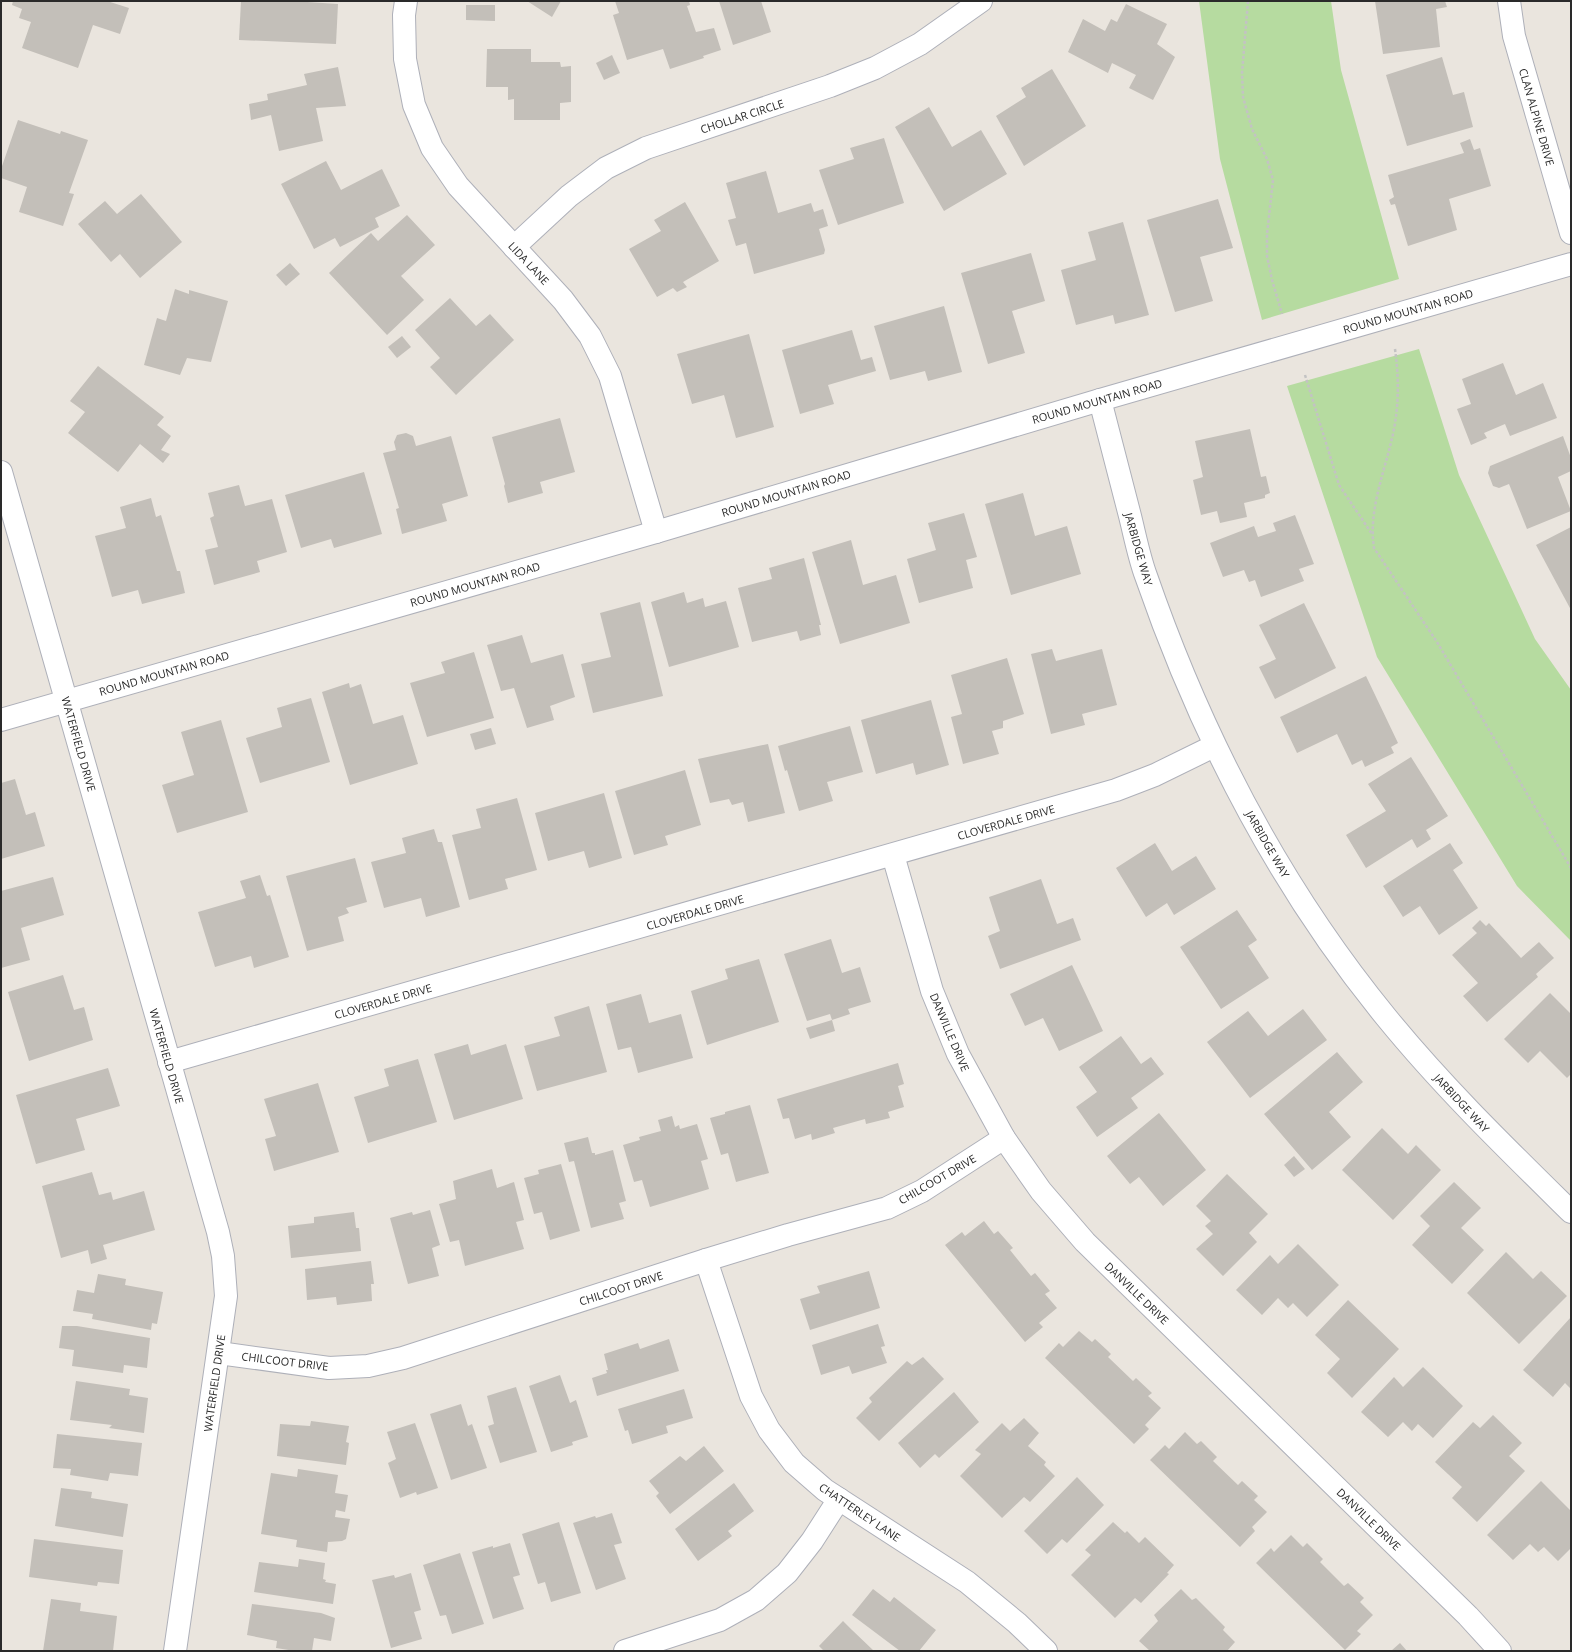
<svg xmlns="http://www.w3.org/2000/svg" width="1572" height="1652" font-family="'Open Sans',sans-serif">
<style>
.green{fill:#b6dba0}
.building{fill:#c3bfb9}
.lines{fill:none;stroke-linecap:round;stroke-linejoin:round}
.minor-casing{stroke:#aeb0b9;stroke-width:24}
.path{stroke:#c3c3c3;stroke-width:2.5;stroke-dasharray:3 2;stroke-linecap:butt}
.minor{stroke:#fff;stroke-width:22}
.labels{text-anchor:middle;dominant-baseline:central;stroke-width:4;stroke-linejoin:round;paint-order:stroke}
.street-label{font-size:11px;fill:#2a2a2a;stroke:#fff}
</style>
<rect width="100%" height="100%" fill="#eae5de"/>
<g class="green">
<polygon points="1199,1 1331,1 1341,70 1399,279 1262,320 1220,159"/>
<polygon points="1419,349 1459,475 1535,639 1571,690 1571,941 1517,886 1377,657 1287,386"/>
</g>
<g class="building">
<polygon points="13,1 107,1 129,8 120,34 93,25 78,68 22,48 31,22 19,18 22,9 12,5"/>
<polygon points="241,1 292,1 338,4 336,44 239,40"/>
<polygon points="527,1 561,1 552,17"/>
<polygon points="615,1 689,1 690,5 687,6 696,32 714,28 721,50 703,56 704,58 670,69 663,49 627,60 613,15 619,13"/>
<polygon points="719,1 761,1 771,32 733,45"/>
<polygon points="1375,1 1445,1 1447,7 1436,9 1440,47 1383,54"/>
<polygon points="1126,4 1167,24 1157,44 1175,57 1153,100 1129,88 1136,75 1112,63 1108,73 1068,52 1083,19 1105,31 1111,19 1117,22"/>
<polygon points="466,5 495,5 495,21 466,20"/>
<polygon points="487,49 531,49 531,62 560,62 561,67 571,66 571,102 560,103 560,120 514,120 514,99 508,100 508,87 486,87"/>
<polygon points="612,55 620,73 604,80 596,63"/>
<polygon points="1442,57 1453,95 1464,92 1473,127 1407,146 1386,75"/>
<polygon points="338,67 346,106 316,108 323,141 279,151 271,115 251,120 249,104 268,100 267,94 307,85 304,74"/>
<polygon points="1052,69 1086,126 1024,166 996,116 1026,97 1021,88"/>
<polygon points="929,107 952,147 981,130 1007,174 944,211 895,127"/>
<polygon points="18,120 60,134 61,131 88,140 69,193 74,194 63,226 19,212 27,187 1,178 1,169"/>
<polygon points="884,138 904,203 838,225 819,170 854,159 850,148"/>
<polygon points="1470,139 1474,150 1480,148 1491,186 1449,199 1457,230 1408,246 1395,204 1391,205 1389,200 1394,197 1388,175 1464,153 1460,143"/>
<polygon points="326,161 341,190 382,169 400,206 375,218 379,227 340,247 335,238 314,249 281,184"/>
<polygon points="766,171 778,213 811,203 814,212 823,209 828,226 819,229 825,250 824,254 754,274 746,243 736,246 728,220 736,218 726,183"/>
<polygon points="141,194 182,242 140,278 120,254 111,262 78,224 105,201 117,214"/>
<polygon points="1218,199 1233,248 1200,257 1213,301 1175,312 1147,220"/>
<polygon points="685,202 719,261 683,282 687,287 677,292 673,288 657,297 629,249 661,231 654,220"/>
<polygon points="407,215 435,245 401,276 424,300 387,335 329,273 371,233 378,241"/>
<polygon points="1123,222 1149,315 1115,324 1113,315 1076,325 1061,270 1096,260 1088,232"/>
<polygon points="1031,253 1045,301 1012,311 1025,353 988,364 961,273"/>
<polygon points="290,263 300,274 286,286 276,275"/>
<polygon points="175,289 189,294 189,290 228,301 211,362 187,358 180,375 144,365 157,318 166,321"/>
<polygon points="450,298 476,326 490,314 514,340 456,395 430,367 440,358 415,330"/>
<polygon points="944,306 962,372 928,381 925,371 890,380 874,326"/>
<polygon points="852,330 861,360 872,357 876,371 828,385 834,404 800,414 782,350"/>
<polygon points="749,334 774,427 736,438 724,395 692,404 677,354"/>
<polygon points="402,336 411,347 397,358 388,347"/>
<polygon points="1503,363 1516,395 1543,383 1557,418 1510,436 1505,424 1484,433 1487,438 1471,445 1457,409 1471,404 1462,379"/>
<polygon points="98,366 164,417 157,425 171,436 161,450 170,454 163,463 140,444 118,472 68,433 85,412 70,401"/>
<polygon points="560,418 575,472 540,482 543,493 508,503 504,486 505,484 492,437"/>
<polygon points="1250,429 1261,477 1266,476 1270,493 1265,495 1265,498 1244,503 1247,517 1220,523 1217,511 1201,515 1193,480 1203,477 1195,441"/>
<polygon points="406,433 413,436 416,446 451,436 468,496 442,504 447,521 402,534 396,509 399,508 383,453 396,450 394,442 397,435"/>
<polygon points="1563,436 1571,458 1571,471 1558,477 1571,511 1527,529 1509,484 1499,488 1493,486 1488,473 1490,466"/>
<polygon points="364,472 382,534 334,548 331,539 301,548 285,495"/>
<polygon points="239,485 245,506 272,499 287,552 257,561 260,572 214,585 205,550 218,547 210,518 214,516 208,493"/>
<polygon points="1023,493 1035,536 1067,526 1081,574 1011,595 985,504"/>
<polygon points="151,498 156,517 161,515 177,571 180,571 185,593 142,604 138,590 112,597 95,536 126,528 120,507"/>
<polygon points="964,513 977,557 966,560 973,588 919,603 907,559 936,550 928,523"/>
<polygon points="1295,515 1314,564 1299,569 1304,581 1261,597 1255,580 1249,582 1244,570 1223,577 1210,543 1254,526 1258,537 1276,531 1273,523"/>
<polygon points="1571,527 1571,610 1536,545"/>
<polygon points="851,540 863,585 896,575 910,623 840,644 812,552"/>
<polygon points="804,558 821,625 819,625 821,635 800,641 797,631 752,642 738,588 772,579 769,568"/>
<polygon points="684,592 687,603 703,598 705,607 726,601 739,647 669,667 651,602"/>
<polygon points="640,602 663,696 593,713 581,664 611,657 600,613"/>
<polygon points="1304,603 1336,668 1275,699 1259,667 1276,659 1259,625"/>
<polygon points="522,635 531,663 563,654 575,697 550,706 554,720 527,728 514,688 501,691 487,645"/>
<polygon points="1052,649 1056,661 1102,649 1117,705 1082,714 1085,725 1051,734 1031,654"/>
<polygon points="474,652 494,718 427,737 410,683 445,673 441,662"/>
<polygon points="1007,658 1024,714 1003,721 1003,728 992,731 999,754 963,764 951,717 962,714 951,675"/>
<polygon points="1366,676 1398,743 1391,747 1394,753 1365,767 1362,760 1352,765 1337,734 1297,753 1280,717"/>
<polygon points="349,683 350,688 361,684 373,724 403,715 418,764 350,785 322,692"/>
<polygon points="311,698 330,762 260,783 246,738 282,727 277,708"/>
<polygon points="931,700 949,765 916,775 913,763 876,774 861,720"/>
<polygon points="221,720 248,812 177,833 162,785 194,775 181,732"/>
<polygon points="850,726 863,772 827,782 833,801 799,811 787,770 785,771 778,746"/>
<polygon points="491,728 496,744 475,750 470,734"/>
<polygon points="768,744 785,813 748,822 743,802 732,805 729,799 710,803 698,759"/>
<polygon points="1411,757 1448,816 1426,830 1431,839 1417,848 1412,839 1366,868 1346,835 1386,811 1368,784"/>
<polygon points="685,770 701,825 665,836 668,845 634,855 615,791"/>
<polygon points="15,779 26,815 35,812 45,846 1,859 1,783"/>
<polygon points="604,793 622,858 589,868 584,851 548,861 535,813"/>
<polygon points="517,798 537,870 505,879 508,889 469,900 452,835 481,828 476,809"/>
<polygon points="434,829 438,842 442,842 460,907 426,917 421,898 384,908 371,862 406,853 402,838"/>
<polygon points="1155,843 1172,871 1196,856 1216,889 1174,915 1167,903 1146,917 1116,868"/>
<polygon points="1450,843 1463,863 1453,870 1478,908 1439,935 1420,906 1403,917 1383,886"/>
<polygon points="355,858 367,902 346,908 349,913 338,917 344,941 307,951 286,876"/>
<polygon points="260,875 267,896 270,895 289,957 254,968 251,956 215,967 198,912 246,898 240,881"/>
<polygon points="53,877 64,915 21,928 30,960 1,968 1,891"/>
<polygon points="1041,879 1057,924 1073,918 1081,940 1000,969 988,936 1000,931 989,897"/>
<polygon points="1237,910 1257,940 1248,946 1269,978 1221,1009 1180,947"/>
<polygon points="1480,920 1486,926 1489,923 1521,958 1539,942 1554,958 1536,974 1538,977 1487,1022 1463,996 1478,983 1452,955 1477,933 1472,928"/>
<polygon points="831,939 842,973 860,967 871,1002 848,1009 850,1014 832,1020 830,1014 807,1021 784,954"/>
<polygon points="759,959 779,1022 707,1045 691,991 728,979 725,969"/>
<polygon points="1072,965 1103,1031 1059,1051 1043,1018 1025,1026 1010,994"/>
<polygon points="63,975 74,1010 84,1007 93,1040 29,1061 8,992"/>
<polygon points="1550,993 1571,1014 1571,1074 1567,1078 1540,1051 1528,1063 1504,1039"/>
<polygon points="641,994 649,1023 681,1014 693,1058 638,1073 631,1047 618,1050 606,1004"/>
<polygon points="589,1006 607,1072 537,1091 524,1046 560,1036 554,1017"/>
<polygon points="1303,1009 1327,1040 1250,1098 1207,1042 1248,1011 1268,1036"/>
<polygon points="832,1020 835,1031 810,1039 806,1028"/>
<polygon points="1121,1036 1141,1064 1151,1057 1164,1074 1131,1098 1138,1108 1097,1137 1076,1107 1097,1092 1079,1067"/>
<polygon points="468,1044 471,1055 506,1044 523,1099 454,1120 434,1054"/>
<polygon points="1337,1052 1363,1082 1329,1112 1351,1137 1312,1170 1264,1114"/>
<polygon points="418,1059 437,1122 368,1143 354,1097 389,1086 384,1069"/>
<polygon points="898,1063 904,1084 898,1086 904,1107 888,1112 890,1118 866,1124 865,1119 833,1128 835,1133 812,1140 811,1134 795,1139 789,1118 783,1119 777,1099"/>
<polygon points="108,1068 120,1106 76,1119 85,1150 36,1164 16,1095"/>
<polygon points="318,1083 339,1152 274,1171 265,1139 276,1136 264,1099"/>
<polygon points="750,1105 769,1173 736,1182 728,1153 721,1155 710,1118 725,1114 725,1112"/>
<polygon points="1159,1113 1206,1170 1163,1206 1139,1177 1130,1184 1107,1156"/>
<polygon points="672,1116 675,1127 679,1125 680,1129 697,1124 708,1159 701,1161 709,1189 650,1207 642,1180 634,1182 623,1145 640,1140 639,1137 661,1131 658,1120"/>
<polygon points="1382,1128 1408,1154 1416,1145 1441,1170 1393,1220 1342,1170"/>
<polygon points="588,1137 592,1153 595,1153 595,1155 613,1150 626,1201 619,1203 624,1219 591,1228 574,1161 569,1162 564,1143"/>
<polygon points="1294,1156 1305,1169 1294,1177 1284,1165"/>
<polygon points="561,1164 580,1231 550,1240 542,1212 534,1214 524,1178 539,1174 538,1170"/>
<polygon points="492,1169 497,1188 514,1182 524,1220 516,1222 524,1249 465,1266 459,1240 450,1242 439,1204 456,1199 453,1181"/>
<polygon points="92,1172 99,1195 111,1192 113,1200 144,1191 155,1230 103,1245 107,1259 91,1264 88,1250 61,1258 42,1186"/>
<polygon points="1227,1174 1268,1214 1249,1233 1257,1242 1223,1276 1196,1249 1213,1234 1205,1226 1211,1221 1196,1206"/>
<polygon points="1454,1182 1481,1208 1461,1228 1484,1250 1452,1284 1412,1245 1430,1226 1420,1216"/>
<polygon points="430,1210 440,1245 432,1248 439,1276 408,1284 390,1218 412,1212 413,1215"/>
<polygon points="354,1212 356,1228 359,1228 361,1251 291,1258 288,1226 314,1223 314,1217"/>
<polygon points="984,1221 994,1234 998,1231 1013,1248 1010,1250 1031,1276 1035,1273 1050,1291 1045,1294 1057,1308 1039,1323 1043,1327 1025,1342 945,1245 962,1232 965,1236"/>
<polygon points="1298,1244 1339,1285 1307,1317 1293,1303 1288,1308 1278,1298 1262,1315 1236,1290 1270,1255 1278,1264"/>
<polygon points="1506,1252 1533,1279 1541,1271 1567,1296 1519,1344 1467,1293"/>
<polygon points="371,1261 374,1284 371,1284 372,1301 337,1305 336,1297 307,1300 305,1269"/>
<polygon points="869,1271 880,1308 810,1330 800,1299 820,1293 817,1286"/>
<polygon points="98,1274 126,1279 125,1285 163,1292 157,1324 152,1323 151,1330 92,1319 93,1314 73,1311 77,1290 94,1293"/>
<polygon points="1348,1300 1399,1349 1352,1398 1327,1373 1340,1359 1315,1335"/>
<polygon points="1571,1317 1571,1389 1565,1383 1553,1397 1523,1370"/>
<polygon points="878,1324 885,1346 881,1347 887,1363 852,1374 849,1366 821,1375 812,1345"/>
<polygon points="62,1326 77,1326 150,1338 147,1368 124,1365 123,1373 72,1366 74,1350 59,1348"/>
<polygon points="1079,1331 1092,1342 1095,1339 1108,1351 1111,1354 1108,1357 1133,1381 1136,1378 1152,1393 1148,1396 1161,1408 1145,1425 1149,1429 1134,1444 1045,1358 1059,1343 1063,1347"/>
<polygon points="669,1339 679,1371 597,1396 592,1378 607,1373 606,1370 608,1370 604,1354 638,1343 640,1349"/>
<polygon points="923,1357 944,1379 879,1441 856,1418 872,1402 869,1398 907,1361 912,1365"/>
<polygon points="1423,1367 1463,1406 1433,1438 1418,1424 1412,1431 1403,1422 1388,1437 1361,1412 1394,1377 1403,1387"/>
<polygon points="560,1375 570,1403 576,1400 588,1437 572,1442 573,1445 551,1452 529,1386"/>
<polygon points="76,1381 130,1389 129,1395 148,1398 144,1433 109,1428 112,1425 70,1420"/>
<polygon points="516,1387 537,1452 500,1463 488,1426 494,1424 487,1396"/>
<polygon points="684,1389 693,1418 666,1426 668,1433 632,1444 628,1430 625,1431 618,1409"/>
<polygon points="954,1392 979,1422 939,1458 935,1454 920,1468 898,1443"/>
<polygon points="461,1404 468,1426 472,1424 487,1468 451,1480 430,1414"/>
<polygon points="1493,1415 1522,1443 1509,1456 1525,1471 1477,1522 1452,1498 1462,1487 1435,1462 1473,1422 1480,1428"/>
<polygon points="1024,1418 1039,1433 1028,1446 1046,1462 1044,1465 1055,1476 1030,1502 1024,1497 1002,1518 960,1476 981,1454 975,1450 1002,1423 1010,1431"/>
<polygon points="311,1421 349,1426 346,1442 349,1443 346,1465 277,1456 280,1424 310,1426"/>
<polygon points="415,1423 438,1488 417,1495 416,1492 400,1498 388,1463 396,1459 387,1432"/>
<polygon points="1185,1432 1197,1444 1201,1441 1217,1457 1213,1461 1238,1485 1242,1481 1258,1496 1254,1500 1267,1512 1252,1527 1255,1531 1240,1547 1150,1460 1165,1445 1169,1449"/>
<polygon points="57,1434 142,1443 138,1476 110,1473 108,1481 70,1475 71,1469 53,1468"/>
<polygon points="704,1446 724,1471 670,1514 656,1496 659,1493 649,1481 680,1456 686,1461"/>
<polygon points="298,1469 338,1475 335,1493 348,1495 345,1512 336,1510 335,1517 350,1519 346,1539 342,1541 328,1542 327,1552 296,1547 297,1540 261,1534 271,1473 297,1477"/>
<polygon points="1077,1477 1104,1505 1067,1543 1062,1539 1047,1554 1024,1531"/>
<polygon points="1541,1481 1571,1511 1571,1548 1558,1561 1544,1547 1538,1552 1530,1544 1513,1560 1487,1535"/>
<polygon points="734,1483 754,1511 728,1531 732,1536 698,1561 675,1529"/>
<polygon points="61,1488 92,1492 91,1498 128,1504 123,1537 55,1526"/>
<polygon points="612,1513 622,1543 614,1545 626,1579 596,1590 573,1523 595,1516 596,1518"/>
<polygon points="559,1522 581,1593 551,1602 545,1582 538,1584 522,1534"/>
<polygon points="1113,1522 1125,1533 1127,1531 1139,1543 1145,1537 1174,1565 1167,1573 1169,1574 1141,1603 1135,1598 1115,1618 1071,1575 1091,1555 1085,1550"/>
<polygon points="1291,1535 1303,1547 1307,1543 1323,1559 1320,1562 1344,1586 1348,1583 1364,1598 1360,1602 1373,1615 1357,1631 1361,1634 1345,1650 1256,1563 1271,1548 1274,1552"/>
<polygon points="34,1539 123,1550 119,1584 98,1582 97,1586 29,1577"/>
<polygon points="510,1543 520,1575 513,1577 524,1609 493,1619 472,1552 493,1546 493,1548"/>
<polygon points="460,1553 484,1624 452,1634 446,1615 440,1616 423,1565"/>
<polygon points="299,1559 325,1563 323,1579 326,1580 325,1582 336,1584 333,1604 254,1592 259,1562 298,1567"/>
<polygon points="411,1573 421,1610 414,1612 422,1639 391,1648 372,1580 394,1575 395,1578"/>
<polygon points="873,1589 890,1602 894,1597 936,1630 919,1651 900,1651 852,1615"/>
<polygon points="1181,1589 1192,1600 1196,1598 1225,1627 1223,1630 1235,1642 1227,1651 1150,1651 1139,1641 1158,1621 1154,1615"/>
<polygon points="51,1599 81,1603 80,1611 117,1616 113,1651 43,1651"/>
<polygon points="252,1604 321,1613 335,1618 331,1641 314,1638 312,1651 295,1651 276,1648 277,1641 247,1635"/>
<polygon points="843,1621 852,1630 874,1651 824,1651 819,1646"/>
<polygon points="1400,1643 1407,1651 1391,1651"/>
</g>
<g class="lines">
<g class="minor-casing">
<g id="minor">
<polyline points="406,1 404,15 405,59 414,105 432,148 458,186 563,300 590,336 610,376 656,532"/>
<polyline points="1509,1 1514,36 1571,233"/>
<polyline points="514,247 569,196 606,168 646,148 830,86 875,68 920,44 981,1"/>
<path d="M1100,400c10,39 20,77 30,116 5,20 9,41 16,60 55,159 133,310 240,441 57,70 121,132 185,195"/>
<polyline points="1,472 218,1232 223,1256 226,1296 175,1651"/>
<polyline points="1,720 656,532 1100,400 1571,264"/>
<polyline points="893,855 932,991 958,1054 1004,1138 1041,1191 1085,1242 1468,1616 1500,1651"/>
<polyline points="169,1062 1116,790 1155,775 1214,746"/>
<polyline points="706,1260 751,1396 769,1430 794,1463 825,1490 967,1582 1017,1623 1046,1651"/>
<polyline points="219,1353 329,1368 368,1366 403,1358 706,1260 788,1235 887,1208 922,1191 1004,1138"/>
<polyline points="625,1651 720,1620 756,1600 787,1573 812,1541 839,1499"/>
</g>
</g>
<g class="path">
<polyline points="1248,1 1242,73 1243,97 1252,129 1267,159 1273,180 1267,234 1267,256 1272,280 1282,314"/>
<path d="M1395,349c4,29 4,56 -2,85 -8,37 -25,76 -19,114l63,94 134,226"/>
<polyline points="1305,375 1339,485 1372,534"/>
</g>
<use href="#minor" class="minor"/>
</g>
<g class="labels">
<g class="street-label">
<text transform="translate(742 116) rotate(-18)">CHOLLAR CIRCLE</text>
<text transform="translate(1537 117) rotate(74)">CLAN ALPINE DRIVE</text>
<text transform="translate(529 263) rotate(47)">LIDA LANE</text>
<text transform="translate(1408 311) rotate(-16)">ROUND MOUNTAIN ROAD</text>
<text transform="translate(1097 401) rotate(-16)">ROUND MOUNTAIN ROAD</text>
<text transform="translate(786 493) rotate(-17)">ROUND MOUNTAIN ROAD</text>
<text transform="translate(1139 549) rotate(74)">JARBIDGE WAY</text>
<text transform="translate(475 584) rotate(-16)">ROUND MOUNTAIN ROAD</text>
<text transform="translate(164 673) rotate(-16)">ROUND MOUNTAIN ROAD</text>
<text transform="translate(79 744) rotate(74)">WATERFIELD DRIVE</text>
<text transform="translate(1006 822) rotate(-16)">CLOVERDALE DRIVE</text>
<text transform="translate(1268 844) rotate(60)">JARBIDGE WAY</text>
<text transform="translate(695 912) rotate(-16)">CLOVERDALE DRIVE</text>
<text transform="translate(383 1001) rotate(-16)">CLOVERDALE DRIVE</text>
<text transform="translate(950 1032) rotate(67)">DANVILLE DRIVE</text>
<text transform="translate(167 1056) rotate(74)">WATERFIELD DRIVE</text>
<text transform="translate(1462 1103) rotate(47)">JARBIDGE WAY</text>
<text transform="translate(937 1179) rotate(-30)">CHILCOOT DRIVE</text>
<text transform="translate(621 1288) rotate(-18)">CHILCOOT DRIVE</text>
<text transform="translate(1137 1293) rotate(44)">DANVILLE DRIVE</text>
<text transform="translate(285 1361) rotate(7)">CHILCOOT DRIVE</text>
<text transform="translate(214 1383) rotate(-82)">WATERFIELD DRIVE</text>
<text transform="translate(860 1512) rotate(34)">CHATTERLEY LANE</text>
<text transform="translate(1369 1519) rotate(44)">DANVILLE DRIVE</text>
</g>
</g>
<rect width="1572" height="1652" fill="none" stroke="#2a2a2a" stroke-width="4"/>
</svg>
